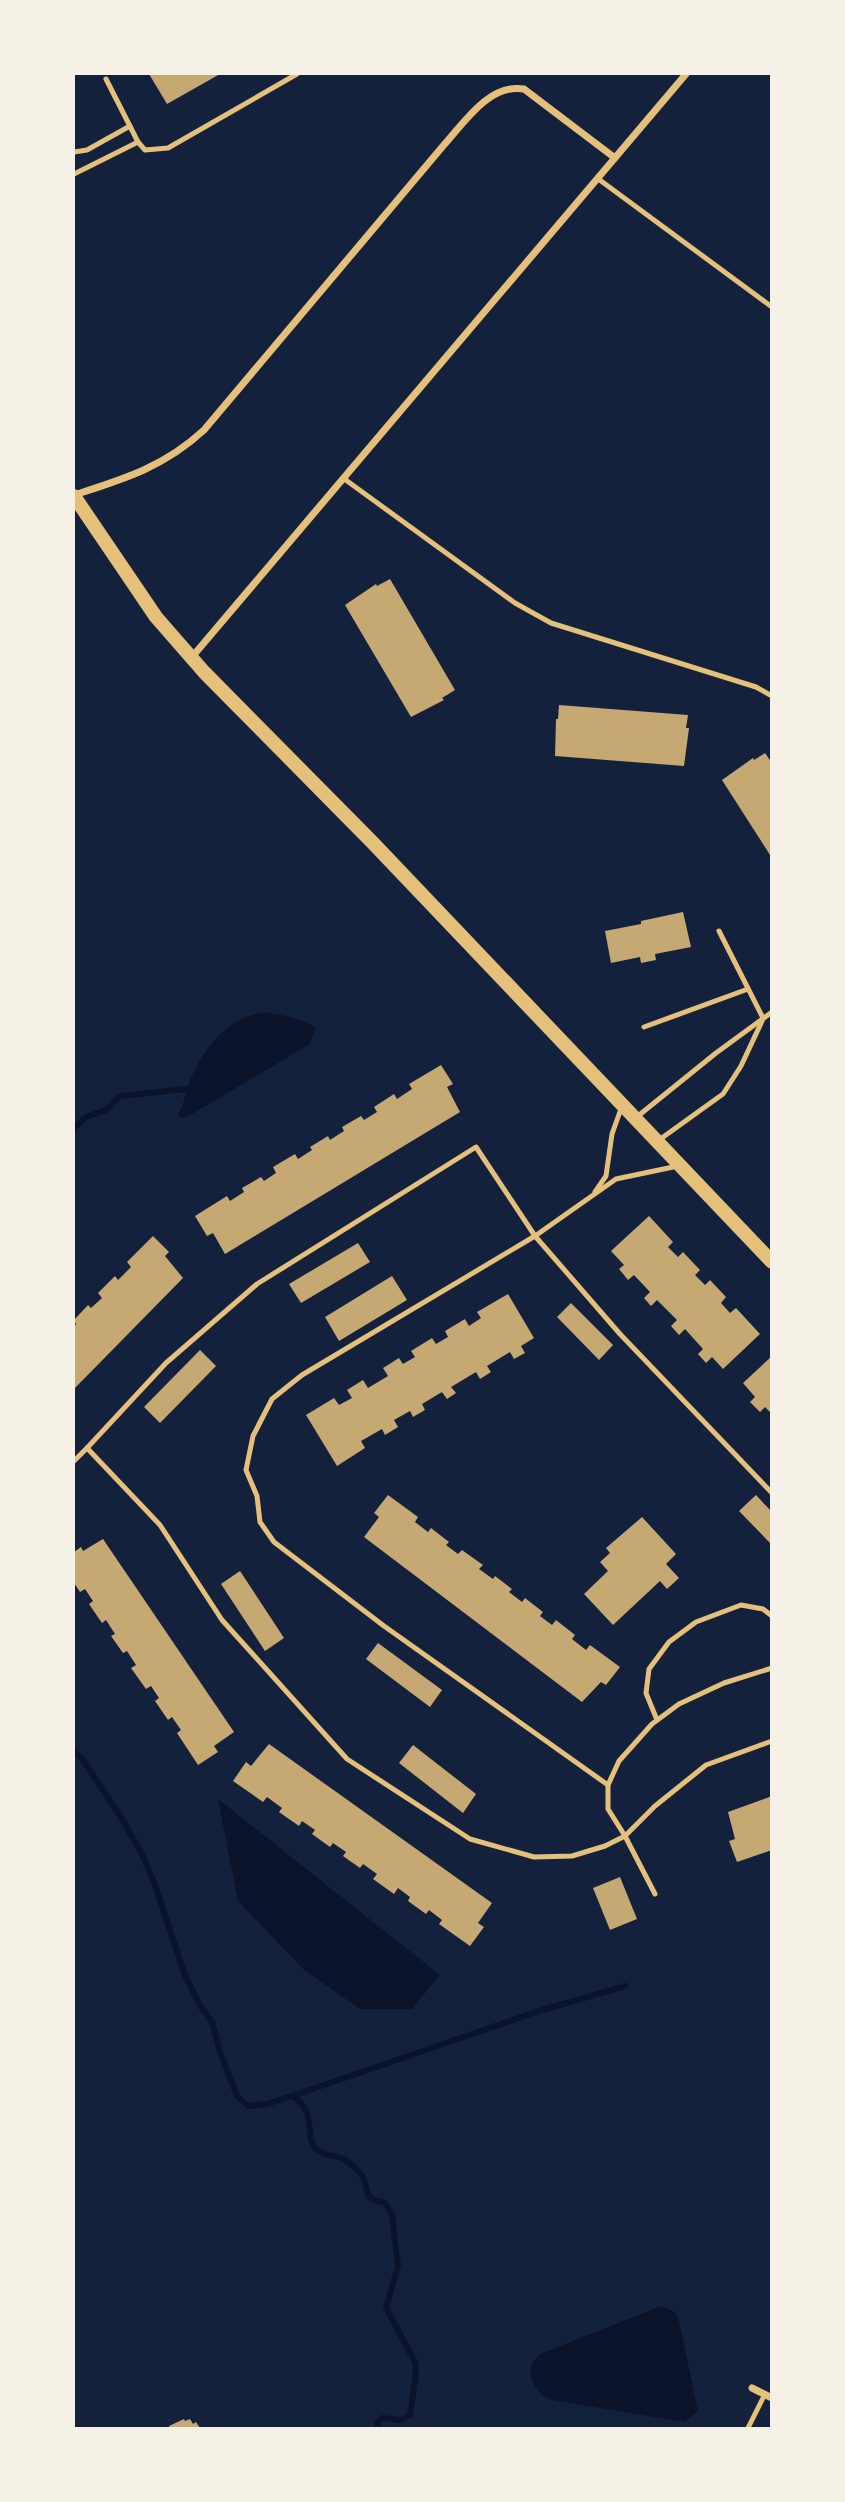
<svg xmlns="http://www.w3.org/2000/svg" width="845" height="2502" font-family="'Sofia Sans Condensed',sans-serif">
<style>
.water{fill:#0b132b}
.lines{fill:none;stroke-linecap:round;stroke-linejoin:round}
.stream{stroke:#0b132b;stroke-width:6}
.building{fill:#c6a872}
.service{stroke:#e5c07b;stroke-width:5}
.minor{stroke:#e5c07b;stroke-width:7}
.secondary{stroke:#e5c07b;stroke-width:14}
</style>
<rect width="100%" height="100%" fill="#14213d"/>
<g class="water">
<path d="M266,1012c16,4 36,5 49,16l-5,16 -116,69 -12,5 -4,-4c6,-8 7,-21 11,-31 14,-34 38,-67 77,-71z"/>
<polygon points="218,1799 440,1975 412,2009 360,2009 303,1969 238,1901"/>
<path d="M661,2306l12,5 5,5 20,95 -13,11 -138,-23c-16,-13 -24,-30 -7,-45z"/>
</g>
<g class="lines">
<g class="stream">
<polyline points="74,1128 86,1117 106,1110 120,1096 187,1089"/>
<path d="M74,1751l9,9 36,54 23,40 13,31 29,88 15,31 13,18 9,33 16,41 11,10 19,-2 25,-8c26,15 12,41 24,53 7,8 17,5 26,9 6,3 12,9 17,14 13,13 0,28 25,30l8,13 6,51 -12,42 29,54 1,11 -6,42 -9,5 -19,-2 -5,5 2,5"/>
<polyline points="292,2096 542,2010 625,1986"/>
</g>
</g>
<g class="building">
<polygon points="149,74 220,74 167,104"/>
<polygon points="390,579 455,690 442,698 444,700 411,717 345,605 376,584 377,586"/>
<polygon points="559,705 688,715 686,728 689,728 684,766 555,756 556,719 558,719"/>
<polygon points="765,753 772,763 772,858 722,780 753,758 754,760"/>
<polygon points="683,912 691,947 655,954 656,960 641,963 640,957 611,963 605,931 641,924 641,921"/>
<polygon points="441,1065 453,1084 447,1087 460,1112 225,1254 213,1233 207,1236 195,1216 227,1196 230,1201 244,1192 242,1188 261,1177 264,1181 276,1173 273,1167 295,1154 298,1159 312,1150 310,1147 328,1136 330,1140 344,1131 342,1127 361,1116 364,1120 377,1112 374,1107 394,1094 397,1099 412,1089 409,1084"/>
<polygon points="649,1216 673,1242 668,1247 678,1257 683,1252 700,1270 695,1275 705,1285 710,1280 726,1297 721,1303 730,1313 736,1308 760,1334 723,1369 712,1357 706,1363 698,1354 703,1349 685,1329 679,1335 671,1326 677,1320 657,1300 651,1306 644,1298 650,1292 634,1275 628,1280 619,1269 624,1265 611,1251"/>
<polygon points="153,1236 169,1252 165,1256 183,1278 74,1389 74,1327 76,1324 74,1320 88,1305 91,1308 102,1298 98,1293 115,1276 118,1280 131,1267 127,1262"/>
<polygon points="358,1243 370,1262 301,1303 289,1284"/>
<polygon points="392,1276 407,1300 339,1341 325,1317"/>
<polygon points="508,1294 534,1338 521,1346 525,1353 514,1359 510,1352 487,1366 491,1372 480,1379 476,1372 451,1387 456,1393 447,1399 442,1392 422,1404 425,1410 413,1417 410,1411 394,1420 398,1427 385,1435 382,1429 361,1441 365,1448 337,1466 306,1415 334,1398 339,1405 352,1398 347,1390 363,1380 368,1388 388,1376 383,1368 399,1358 403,1364 415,1357 411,1351 432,1338 436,1344 448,1337 445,1331 465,1319 469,1326 481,1318 477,1312"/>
<polygon points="571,1303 613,1345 599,1360 557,1317"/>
<polygon points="200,1350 216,1366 160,1423 144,1407"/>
<polygon points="772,1356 772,1414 765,1407 760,1412 750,1402 755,1397 743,1383"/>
<polygon points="388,1495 418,1517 415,1522 428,1532 431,1528 449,1542 446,1545 458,1554 462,1550 483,1565 479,1569 493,1579 495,1576 512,1589 509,1592 522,1602 525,1598 543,1612 540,1616 552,1625 556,1620 575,1635 572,1639 586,1650 590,1645 620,1667 606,1685 601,1682 582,1702 364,1537 379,1517 374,1513"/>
<polygon points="756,1495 772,1512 772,1545 739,1511"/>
<polygon points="642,1517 676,1554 666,1564 679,1578 667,1589 660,1581 613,1625 584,1594 608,1571 600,1562 610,1553 606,1548"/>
<polygon points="103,1539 234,1732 214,1746 218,1752 198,1765 177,1733 181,1730 172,1717 168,1720 155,1701 159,1698 151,1686 146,1689 131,1668 136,1665 127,1651 123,1653 111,1636 115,1634 106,1620 102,1623 89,1604 93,1601 85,1589 80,1592 74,1583 74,1552 81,1547 83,1551"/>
<polygon points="240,1571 284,1638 265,1651 221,1584"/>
<polygon points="378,1643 442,1690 430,1707 366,1659"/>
<polygon points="269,1744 492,1903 478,1923 484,1927 470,1946 439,1924 442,1920 429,1910 426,1914 408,1901 410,1897 398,1888 394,1894 373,1879 377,1874 363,1864 360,1868 343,1856 346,1852 333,1843 330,1847 312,1834 315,1830 302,1821 299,1826 279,1812 282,1808 267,1797 263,1802 233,1781 246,1762 251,1766"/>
<polygon points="413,1745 476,1794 463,1813 399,1763"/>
<polygon points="772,1796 772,1850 737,1862 729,1841 735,1839 728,1812"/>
<polygon points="620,1877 637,1919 610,1930 593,1888"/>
<polygon points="184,2419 185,2421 190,2419 193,2424 196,2422 200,2428 170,2428 169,2426"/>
</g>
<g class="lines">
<g class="service">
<polyline points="106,79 138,142 145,150 168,148 297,74"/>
<polyline points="74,152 87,150 130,126"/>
<polyline points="74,174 138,142"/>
<polyline points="597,178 772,307"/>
<polyline points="343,478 515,603 551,623 756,687 772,696"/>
<polyline points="719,931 763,1018"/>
<polyline points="644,1027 748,989"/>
<polyline points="638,1116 716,1053 772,1012"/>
<polyline points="659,1140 723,1094 741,1066 762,1021"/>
<polyline points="595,1192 606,1176 612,1134 622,1106"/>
<polyline points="74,1461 87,1448"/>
<polyline points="772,1493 620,1334 535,1236 476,1147 257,1284 166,1363 87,1448 160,1525 222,1620 347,1759 470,1839 534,1857 572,1856 605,1846 625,1836 655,1806 706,1765 772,1741"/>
<polyline points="657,1720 646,1693 649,1669 669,1642 696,1622 741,1605 763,1609 772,1616"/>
<polyline points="608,1785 384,1626 274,1542 260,1522 257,1496 246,1470 253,1436 272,1399 302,1375 535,1236 616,1179 678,1166"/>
<polyline points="655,1894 625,1836 608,1809 608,1785 619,1761 652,1724 679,1704 724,1683 772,1668"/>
<polyline points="748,2428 765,2394"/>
</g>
<g class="minor">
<path d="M74,495c50,-16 90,-28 130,-65l239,-284c21,-23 46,-63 81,-57l91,69"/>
<polyline points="192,657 686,74"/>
<polyline points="752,2388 772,2398"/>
</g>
<polyline class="secondary" points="74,496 156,617 204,672 373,843 772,1262"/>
</g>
<rect width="845" height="2502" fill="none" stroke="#f6f1e7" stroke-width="150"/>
</svg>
